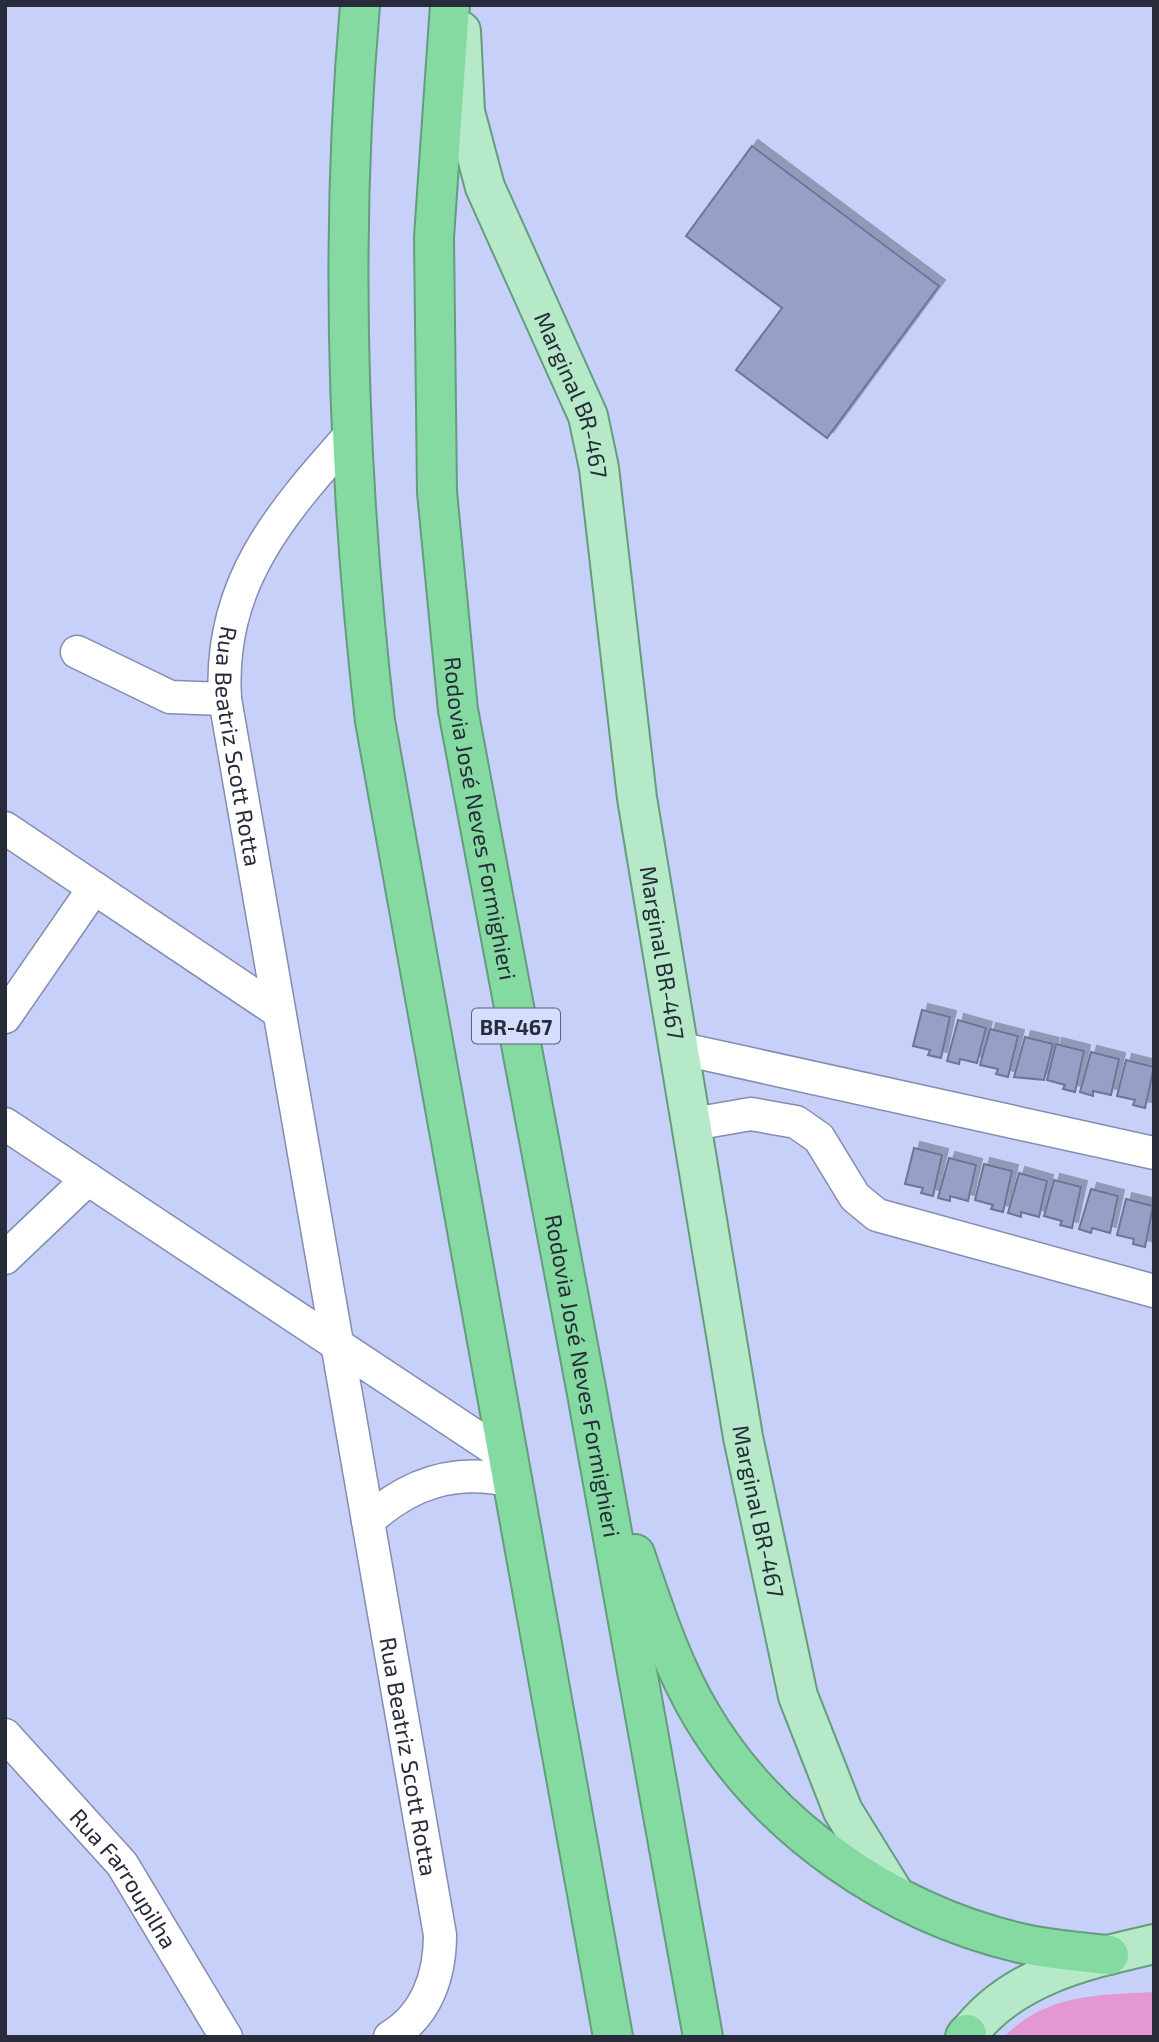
<svg xmlns="http://www.w3.org/2000/svg" width="1159" height="2042" font-family="'Exo 2',sans-serif">
<style>
.green{fill:#e397d3}
.building{fill:#969fc5;stroke:#6c7498;stroke-width:2;filter:url(#shadow)}
.lines{fill:none;stroke-linecap:round;stroke-linejoin:round}
.minor-casing{stroke:#838cb1;stroke-width:35}
.major-casing{stroke:#649d7e;stroke-width:42}
.highway-casing{stroke:#649d7e;stroke-width:42}
.minor{stroke:#fff;stroke-width:32}
.major{stroke:#b6e9c7;stroke-width:38}
.highway{stroke:#85daa2;stroke-width:38}
.labels{text-anchor:middle;dominant-baseline:central;stroke-width:5;stroke-linejoin:round;paint-order:stroke}
.shield{fill:#d5defe;stroke:#5c6175;stroke-width:2}
.shield-label{font-size:21px;font-weight:bold;fill:#282b3a}
.street-label{font-size:23px;fill:#282b3a;stroke:#d5defe}
</style>
<defs>
<filter id="shadow"><feDropShadow dx="6" dy="-6" stdDeviation="0" flood-color="#0004"/></filter>
</defs>
<rect width="100%" height="100%" fill="#c6d0f8"/>
<path class="green" d="M1154,1992v45h-150c42,-43 93,-42 150,-45z"/>
<g class="building">
<polygon points="752,146 939,286 827,438 736,370 782,308 686,236"/>
<polygon points="922,1010 950,1017 941,1058 928,1055 930,1050 913,1046"/>
<polygon points="958,1020 986,1028 977,1063 960,1059 959,1064 947,1061"/>
<polygon points="990,1029 1018,1036 1008,1077 996,1074 998,1069 980,1065"/>
<polygon points="1025,1037 1053,1044 1044,1080 1014,1077"/>
<polygon points="1056,1044 1084,1051 1075,1092 1063,1089 1065,1085 1047,1080"/>
<polygon points="1091,1052 1119,1059 1111,1095 1093,1091 1093,1096 1080,1092"/>
<polygon points="1126,1060 1154,1067 1145,1108 1133,1105 1135,1100 1117,1096"/>
<polygon points="914,1148 942,1155 933,1196 921,1193 923,1188 905,1184"/>
<polygon points="949,1158 976,1165 968,1201 950,1196 950,1201 938,1198"/>
<polygon points="984,1164 1012,1171 1003,1212 991,1209 993,1205 975,1200"/>
<polygon points="1019,1173 1047,1181 1039,1217 1021,1212 1021,1217 1008,1213"/>
<polygon points="1054,1180 1081,1187 1072,1228 1060,1225 1062,1221 1044,1216"/>
<polygon points="1091,1189 1118,1196 1110,1233 1092,1228 1091,1233 1079,1229"/>
<polygon points="1126,1199 1153,1206 1145,1247 1133,1244 1134,1239 1117,1235"/>
</g>
<g class="lines">
<g class="minor-casing">
<g id="minor">
<path id="s1" d="M353,432c-73,82 -135,152 -128,267l215,1236c0,40 -13,80 -50,102"/>
<polyline points="77,652 170,697 225,699"/>
<polyline points="5,828 279,1012"/>
<polyline points="5,1017 94,888"/>
<polyline points="678,1048 1154,1153"/>
<polyline points="5,1124 508,1458"/>
<polyline points="693,1124 751,1114 796,1122 819,1138 855,1197 877,1215 1154,1291"/>
<polyline points="5,1258 88,1179"/>
<path d="M368,1521c42,-39 88,-53 144,-40"/>
<path id="s2" d="M5,1735l117,129 104,173"/>
</g>
</g>
<g class="major-casing">
<g id="major">
<path id="s3" d="M461,31l4,81 20,75 103,229 11,52 38,330 106,639 55,259 45,115 52,84"/>
<path d="M966,2037c44,-61 119,-77 188,-93"/>
</g>
</g>
<g class="highway-casing">
<g id="highway">
<path d="M360,5c-21,238 -12,479 15,716l238,1316"/>
<path id="s4" d="M450,5l-16,232 3,255 21,218 128,678 117,649"/>
<path d="M635,1554c19,56 37,112 67,162 68,114 190,197 318,227 29,7 59,9 89,12"/>
<polyline points="965,2037 967,2034"/>
</g>
</g>
<use href="#minor" class="minor"/>
<use href="#major" class="major"/>
<use href="#highway" class="highway"/>
</g>
<g class="labels">
<rect class="shield" x="472" y="1008.5" width="88" height="35" rx="5"/>
<g class="shield-label">
<text x="516" y="1026">BR-467</text>
</g>
<g class="street-label">
<text stroke="none"><textPath href="#s3" startOffset="385">Marginal BR-467</textPath></text>
<text stroke="none"><textPath href="#s1" startOffset="354">Rua Beatriz Scott Rotta</textPath></text>
<text stroke="none"><textPath href="#s4" startOffset="817">Rodovia José Neves Formighieri</textPath></text>
<text stroke="none"><textPath href="#s3" startOffset="952">Marginal BR-467</textPath></text>
<text stroke="none"><textPath href="#s4" startOffset="1384">Rodovia José Neves Formighieri</textPath></text>
<text stroke="none"><textPath href="#s3" startOffset="1519">Marginal BR-467</textPath></text>
<text stroke="none"><textPath href="#s1" startOffset="1379">Rua Beatriz Scott Rotta</textPath></text>
<text stroke="none"><textPath href="#s2" startOffset="187">Rua Farroupilha</textPath></text>
</g>
</g>
<rect width="1159" height="2042" fill="none" stroke="#282b3a" stroke-width="14"/>
</svg>
